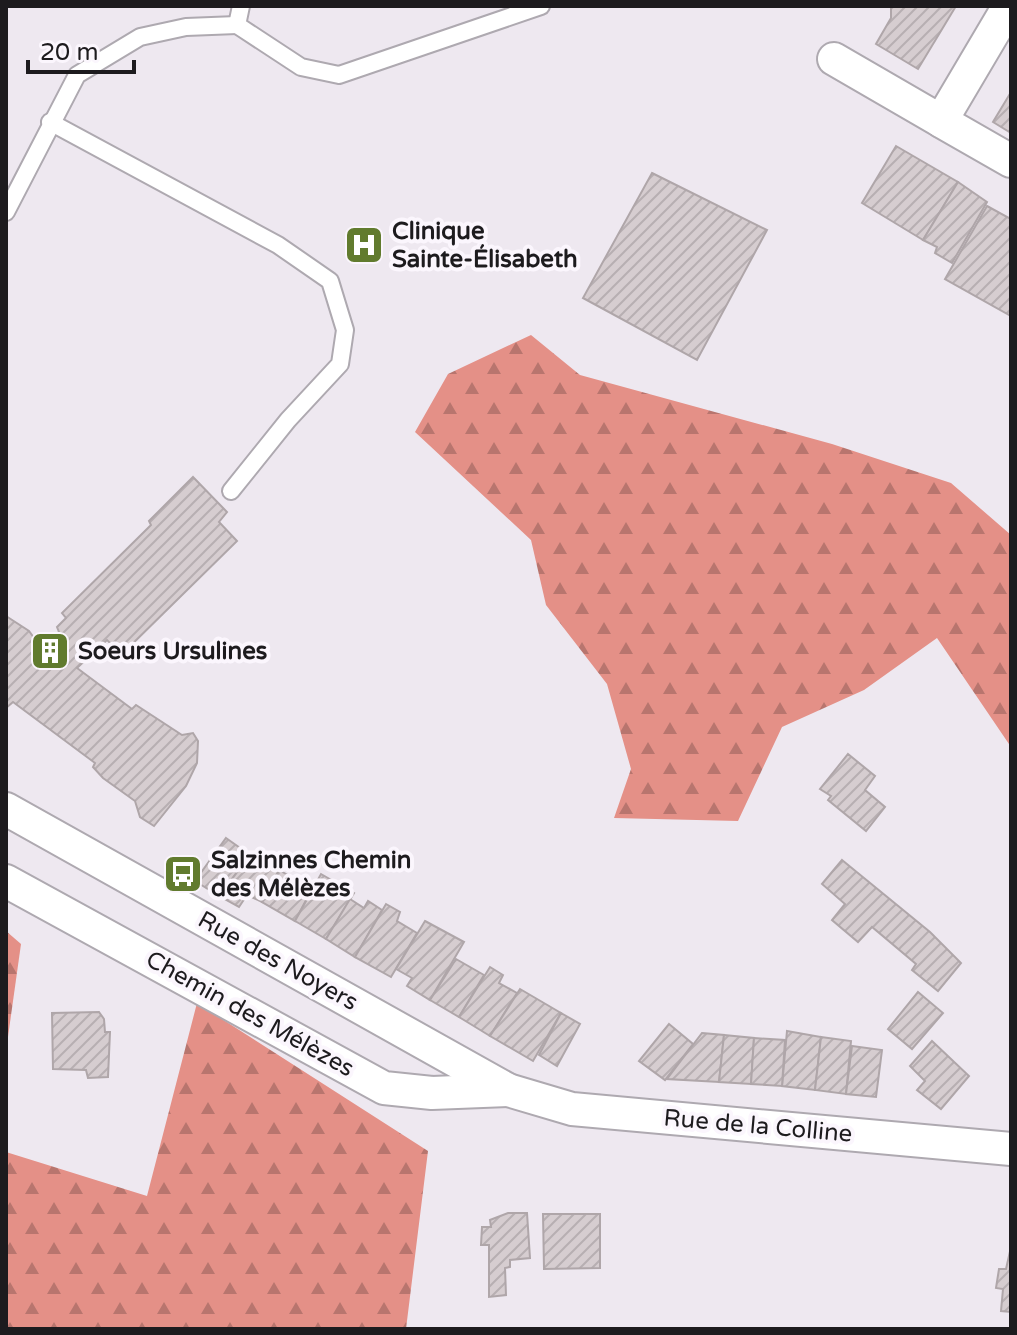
<svg xmlns="http://www.w3.org/2000/svg" width="1017" height="1335" font-family="'Varela Round',sans-serif">
<style>
.forest{fill:url(#forest-firs)}
.building{fill:url(#building-hatch);stroke:#afa6a9;stroke-width:2}
.lines{fill:none;stroke-linecap:round;stroke-linejoin:round}
.lane-casing{stroke:#aea9b0;stroke-width:20}
.street-casing{stroke:#aea9b0;stroke-width:36}
.lane{stroke:#fff;stroke-width:16}
.street{stroke:#fff;stroke-width:32}
.labels{text-anchor:middle;dominant-baseline:central;stroke-width:8;stroke-linejoin:round;paint-order:stroke}
.poi-label{font-size:24px;font-weight:bold;fill:#1d1b1e;stroke:#fbf6fd;text-anchor:start}
.street-label{font-size:24px;fill:#1d1b1e;stroke:#fbf6fd}
</style>
<defs>
<pattern id="forest-firs" width="22" height="20" patternUnits="userSpaceOnUse" patternTransform="scale(2)"><rect width="22" height="20" fill="#e49087"/><path d="M5 1l3.5 6h-7zM16 11l3.5 6h-7z" fill="#b8756e"/></pattern>
<pattern id="building-hatch" width="6" height="6" patternUnits="userSpaceOnUse" patternTransform="scale(2)"><rect width="6" height="6" fill="#d6cdd0"/><path d="M-1 1l2-2M0 6l6-6M5 7l2-2" fill="none" stroke="#b7afb2"/></pattern>
</defs>
<rect width="100%" height="100%" fill="#eee8f0"/>
<g class="forest">
<polygon points="531,335 580,375 832,444 951,483 1011,535 1011,747 937,638 864,690 782,727 738,821 614,818 631,769 607,684 546,605 531,540 415,432 448,374"/>
<polygon points="6,931 21,944 6,1051"/>
<polygon points="197,1003 428,1151 406,1329 6,1329 6,1152 147,1196"/>
</g>
<g class="building">
<polygon points="891,6 956,6 918,69 876,44 891,18"/>
<polygon points="1011,92 1011,133 993,122"/>
<polygon points="896,146 958,182 923,240 862,203"/>
<polygon points="652,173 767,230 697,360 583,298"/>
<polygon points="958,182 987,202 952,263 935,253 937,247 923,240"/>
<polygon points="987,206 1011,219 1011,316 945,279"/>
<polygon points="193,477 227,512 219,522 237,541 122,654 107,640 77,668 132,709 136,705 182,735 193,733 198,741 197,763 186,786 154,826 140,817 135,801 103,778 93,767 95,763 13,702 6,708 6,616 29,631 42,649 59,632 57,627 66,618 62,613 151,525 149,521"/>
<polygon points="848,754 875,776 865,790 885,807 866,831 828,800 831,796 820,789"/>
<polygon points="226,838 250,855 219,896 195,881"/>
<polygon points="264,851 283,863 262,902 247,895 239,907 219,896 245,862 255,866"/>
<polygon points="842,860 930,932 961,963 938,991 912,970 916,964 872,927 858,942 832,920 845,904 822,884"/>
<polygon points="279,870 312,889 295,921 262,902"/>
<polygon points="321,874 354,893 326,939 295,921"/>
<polygon points="350,899 364,908 368,901 382,910 355,957 326,939"/>
<polygon points="386,904 400,912 397,921 417,933 391,977 355,957"/>
<polygon points="425,921 464,942 430,1000 407,986 412,978 396,969"/>
<polygon points="456,959 484,975 459,1017 430,1000"/>
<polygon points="490,967 503,975 499,983 517,993 490,1036 459,1017"/>
<polygon points="520,989 561,1013 533,1061 490,1036"/>
<polygon points="918,992 943,1013 912,1049 888,1029"/>
<polygon points="99,1012 104,1019 105,1032 110,1032 108,1077 88,1078 86,1070 53,1069 52,1013"/>
<polygon points="561,1013 580,1024 557,1066 539,1055"/>
<polygon points="669,1024 693,1044 665,1080 639,1061"/>
<polygon points="787,1031 821,1037 815,1090 782,1086"/>
<polygon points="702,1033 724,1035 719,1082 667,1079"/>
<polygon points="724,1035 754,1038 751,1084 719,1082"/>
<polygon points="821,1037 851,1041 846,1094 815,1090"/>
<polygon points="754,1038 785,1040 782,1086 751,1084"/>
<polygon points="932,1041 969,1076 941,1109 917,1090 925,1081 910,1066"/>
<polygon points="852,1046 882,1050 876,1097 846,1094"/>
<polygon points="508,1213 527,1213 530,1258 510,1260 510,1267 505,1268 506,1295 489,1297 489,1245 481,1245 482,1227 491,1227 490,1220"/>
<polygon points="543,1214 600,1214 600,1268 544,1269"/>
<polygon points="1011,1247 1011,1312 1001,1311 1003,1289 996,1288 999,1269 1006,1269"/>
</g>
<g class="lines">
<g class="lane-casing">
<g id="lane">
<polyline points="241,6 237,25 301,67 339,75 541,6"/>
<polyline points="50,122 278,245 330,281 345,330 340,364 288,420 231,491"/>
<polyline points="6,212 77,75 140,37 186,27 237,25"/>
</g>
</g>
<g class="street-casing">
<g id="street">
<polyline points="1009,6 941,121 1011,161"/>
<polyline points="834,59 941,121"/>
<polyline points="6,809 508,1090 572,1109 1011,1149"/>
<polyline points="6,881 384,1088 432,1093 508,1090"/>
</g>
</g>
<use href="#lane" class="lane"/>
<use href="#street" class="street"/>
</g>
<defs>
<g id="hospital-square" transform="scale(2)"><rect x="-9" y="-9" width="18" height="18" rx="4" fill="#617b2e" stroke="#fbf6fd"/><path d="M-5-5h3v3.5h4V-5h3V5h-3V1.5h-4V5h-3Z" fill="#fff"/></g>
<g id="building-square" transform="scale(2)"><rect x="-9" y="-9" width="18" height="18" rx="4" fill="#617b2e" stroke="#fbf6fd"/><path d="M-4-6H4V6H1V3H-1V6H-4ZM-2.5-4.3h1.7v1.8h-1.7ZM.8-4.3h1.7v1.8H.8ZM-2.5-1h1.7V.8h-1.7ZM.8-1h1.7V.8H.8Z" fill="#fff"/></g>
<g id="bus-square" transform="scale(2)"><rect x="-9" y="-9" width="18" height="18" rx="4" fill="#617b2e" stroke="#fbf6fd"/><path d="M-5-6H5V4H4V6H2V4H-2V6H-4V4H-5ZM-3.5-4V0h7V-4ZM-3.5 1.2v1.5H-2V1.2ZM2 1.2v1.5H3.5V1.2Z" fill="#fff"/></g>
</defs>
<g fill-rule="evenodd">
<use href="#hospital-square" x="364" y="245"/>
<use href="#building-square" x="50" y="651"/>
<use href="#bus-square" x="183" y="874"/>
</g>
<g class="labels">
<g class="poi-label">
<text x="392" y="231">Clinique<tspan x="392" dy="28">Sainte-Élisabeth</tspan></text>
<text x="78" y="651">Soeurs Ursulines</text>
<text x="211" y="860">Salzinnes Chemin<tspan x="211" dy="28">des Mélèzes</tspan></text>
</g>
<g class="street-label">
<text transform="translate(278 961) rotate(29)">Rue des Noyers</text>
<text transform="translate(250 1014) rotate(29)">Chemin des Mélèzes</text>
<text transform="translate(758 1126) rotate(5)">Rue de la Colline</text>
</g>
</g>
<rect width="1017" height="1335" fill="none" stroke="#1d1b1e" stroke-width="16"/>
<path d="M28 60v12h106v-12" fill="none" stroke="#1d1b1e" stroke-width="4"/>
<text x="40" y="60" font-size="24" fill="#1d1b1e" stroke="#fbf6fd" stroke-width="6" paint-order="stroke">20 m</text>
</svg>
